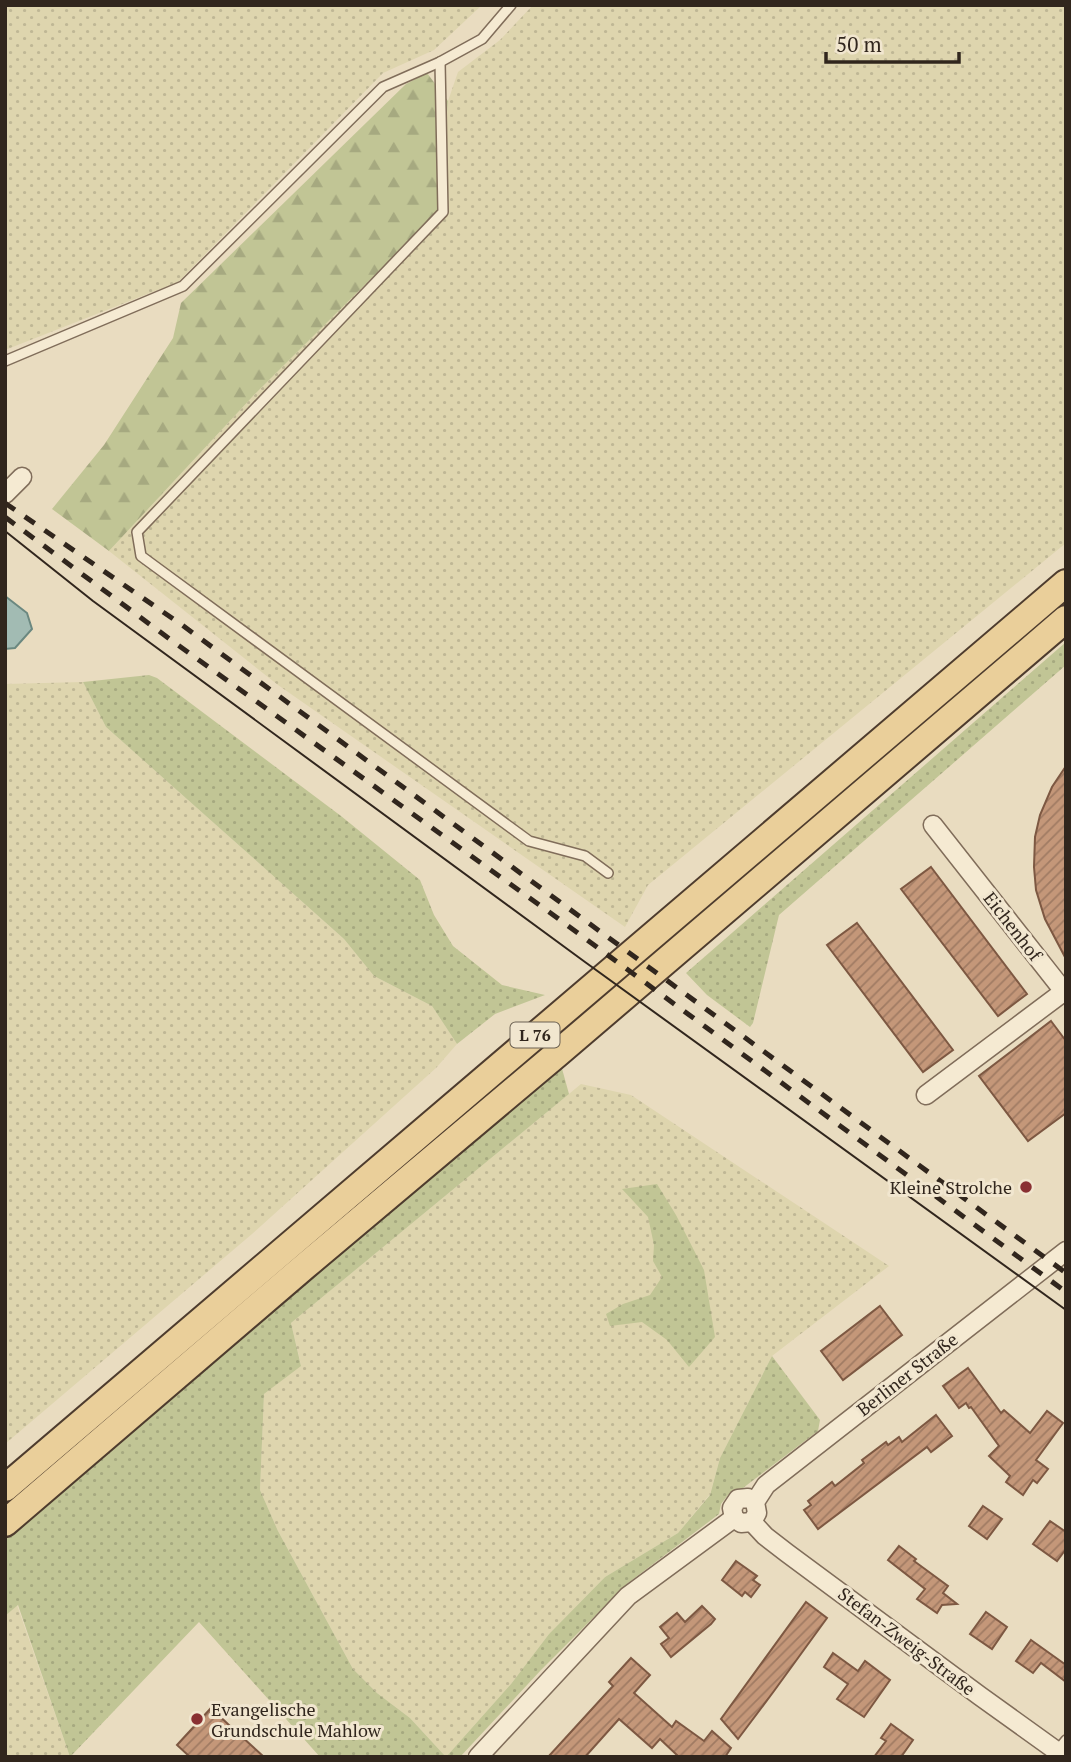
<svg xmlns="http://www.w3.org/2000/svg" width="1071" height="1762" font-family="'PT Serif',serif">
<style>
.farmland{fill:url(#farmland-dots)}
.green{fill:url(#green-dots)}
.forest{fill:url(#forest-firs)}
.water{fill:#a2bbb3;stroke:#6b8880;stroke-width:2}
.building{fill:url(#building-hatch);stroke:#7d5842;stroke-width:2}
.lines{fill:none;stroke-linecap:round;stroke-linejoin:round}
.lane-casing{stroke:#806d5a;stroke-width:12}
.street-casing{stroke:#806d5a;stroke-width:21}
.primary-casing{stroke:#4e3c2e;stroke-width:30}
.lane{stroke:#f5ead2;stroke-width:9}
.street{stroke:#f5ead2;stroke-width:18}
.primary{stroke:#eacf9a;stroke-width:26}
.tram{stroke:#31261d;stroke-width:2}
.rail{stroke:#31261d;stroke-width:5;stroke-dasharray:12 12;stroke-linecap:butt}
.poi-dot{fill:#893032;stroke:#f1e6cf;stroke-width:2.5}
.labels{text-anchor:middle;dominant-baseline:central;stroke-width:6;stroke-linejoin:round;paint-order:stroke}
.shield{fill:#f1e6cf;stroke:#6b6052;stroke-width:2}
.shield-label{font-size:16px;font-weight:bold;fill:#31261d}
.street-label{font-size:18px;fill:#31261d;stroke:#f1e6cf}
.poi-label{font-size:18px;fill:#31261d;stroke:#f1e6cf;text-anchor:end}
</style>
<defs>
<pattern id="farmland-dots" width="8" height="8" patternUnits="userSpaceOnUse" patternTransform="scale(1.75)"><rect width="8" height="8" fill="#ded5ae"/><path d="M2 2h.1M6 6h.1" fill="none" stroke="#bfb795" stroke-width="1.8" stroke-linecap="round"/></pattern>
<pattern id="green-dots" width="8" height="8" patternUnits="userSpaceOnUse" patternTransform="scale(1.75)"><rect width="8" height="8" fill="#c1c595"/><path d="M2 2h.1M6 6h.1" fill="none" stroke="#a6a980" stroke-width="1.8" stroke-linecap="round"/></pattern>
<pattern id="forest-firs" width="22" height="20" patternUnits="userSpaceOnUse" patternTransform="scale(1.75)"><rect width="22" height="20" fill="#c1c595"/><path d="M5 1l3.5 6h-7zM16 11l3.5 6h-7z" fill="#a6a980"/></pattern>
<pattern id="building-hatch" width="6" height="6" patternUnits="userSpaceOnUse" patternTransform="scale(1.75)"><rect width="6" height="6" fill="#c49779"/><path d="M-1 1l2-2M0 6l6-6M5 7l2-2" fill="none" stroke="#a07b63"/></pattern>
</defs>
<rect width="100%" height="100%" fill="#e9dcc0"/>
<g class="farmland">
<polygon points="5,5 482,5 434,50 383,73 178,282 5,350"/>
<polygon points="533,5 1066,5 1066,543 648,885 625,927 278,685 109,551 254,395 439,211 448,101 458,72 500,40"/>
<polygon points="83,682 106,727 344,939 374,976 432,1006 457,1044 436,1068 252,1234 5,1444 5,684"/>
<polygon points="581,1084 631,1095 889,1266 772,1356 720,1458 710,1494 678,1533 605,1577 549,1634 511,1684 446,1757 410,1718 377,1693 353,1669 278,1531 260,1490 264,1394 301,1365 291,1323"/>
<polygon points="17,1605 70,1757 5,1757 5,1616"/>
</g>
<g class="green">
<polygon points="1066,642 1066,665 779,915 753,1023 750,1027 707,995 686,973"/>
<polygon points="149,675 157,678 341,816 420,880 434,915 453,946 502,985 545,995 495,1014 457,1044 432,1006 374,976 344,939 106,727 83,682"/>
<polygon points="561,1065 569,1094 291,1323 301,1366 264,1394 260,1490 278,1531 353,1669 377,1693 410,1718 446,1757 511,1684 549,1634 605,1577 678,1533 710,1495 720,1458 772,1356 820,1420 818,1431 743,1488 728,1495 721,1504 719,1514 628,1583 541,1670 460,1757 320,1757 199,1622 70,1757 18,1605 5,1616 5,1540 94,1459"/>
<polygon points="657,1184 676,1215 704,1270 715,1337 689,1367 667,1340 642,1322 610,1326 606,1314 623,1304 650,1295 662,1277 653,1261 654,1245 648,1217 622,1189"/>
</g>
<polygon class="forest" points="427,73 448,101 439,211 254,395 109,551 52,509 104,445 173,338 181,303 406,84"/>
<polygon class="water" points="5,596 27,613 32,629 15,648 5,649"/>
<g class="building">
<polygon points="1066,766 1066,959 1045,919 1036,890 1034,867 1035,837 1040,815 1052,787"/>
<polygon points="931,867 1027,994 998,1016 901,889"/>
<polygon points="857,923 953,1050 923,1072 827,945"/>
<polygon points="1051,1021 1066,1041 1066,1113 1028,1141 979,1076"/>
<polygon points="880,1306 902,1335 843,1380 821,1351"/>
<polygon points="968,1368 1001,1413 1004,1410 1030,1433 1047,1411 1063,1423 1036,1460 1048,1469 1037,1483 1033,1480 1023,1495 1006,1482 1010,1476 989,1456 999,1446 971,1407 969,1408 966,1403 959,1408 943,1386"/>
<polygon points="936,1415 952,1436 931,1452 927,1447 818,1529 804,1510 811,1505 808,1501 832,1482 835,1486 864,1463 862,1460 886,1442 888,1445 899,1437 902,1442"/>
<polygon points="983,1506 1002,1519 987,1539 969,1526"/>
<polygon points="1050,1521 1066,1532 1066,1549 1057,1561 1033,1544"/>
<polygon points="899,1546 916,1559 914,1561 948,1586 943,1593 957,1604 942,1605 937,1613 917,1599 925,1589 888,1560"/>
<polygon points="736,1561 757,1576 753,1580 760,1585 751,1597 745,1592 742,1596 722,1580"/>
<polygon points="806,1602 827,1618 774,1691 738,1739 721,1719"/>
<polygon points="702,1606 715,1619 711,1624 671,1657 661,1644 669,1638 660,1627 677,1613 685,1622"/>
<polygon points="986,1612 1007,1627 992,1649 970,1634"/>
<polygon points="1031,1640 1066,1665 1066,1682 1041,1663 1033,1673 1016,1661"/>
<polygon points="833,1653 858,1671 865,1661 890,1680 864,1717 837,1699 848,1684 824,1667"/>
<polygon points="631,1658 650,1675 634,1693 672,1727 676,1721 704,1741 712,1731 731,1748 725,1757 679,1757 660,1739 652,1748 619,1719 585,1757 548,1757 613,1686 609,1682"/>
<polygon points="211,1708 230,1726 264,1757 190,1757 177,1745"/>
<polygon points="891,1724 913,1740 901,1757 874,1757 886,1741 881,1738"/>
</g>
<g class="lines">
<g class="lane-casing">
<g id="lane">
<polyline points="440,62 443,212 137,532 141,556 529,841 585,856 608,873"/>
<polyline points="5,361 183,286 383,87 440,62 482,39 511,5"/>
<polyline points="1057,1751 1066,1740"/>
</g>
</g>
<g class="street-casing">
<g id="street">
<polyline points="5,494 22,477"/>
<polyline points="933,825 1066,994"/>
<polyline points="926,1095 1066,990"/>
<polyline points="755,1502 748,1498 738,1499 732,1508 734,1518 741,1523 752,1522 757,1513 755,1502 766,1485 1066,1251"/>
<polyline points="752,1522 765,1536 787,1553 980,1696 1065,1757"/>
<polyline points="478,1757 628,1596 734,1518"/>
</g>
</g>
<g class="primary-casing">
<g id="primary">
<polyline points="5,1488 1066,583"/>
<polyline points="5,1523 305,1266 557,1054 1066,619"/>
</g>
</g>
<use href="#lane" class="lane"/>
<use href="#street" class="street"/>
<use href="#primary" class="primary"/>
<polyline class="tram" points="5,531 93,601 585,962 1066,1310"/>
<g class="rail">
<polyline points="5,503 182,625 1066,1273"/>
<polyline points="5,517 171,640 556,917 1066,1292"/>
</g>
</g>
<g class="poi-dot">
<circle cx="1026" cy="1187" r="7"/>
<circle cx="197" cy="1719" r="7"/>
</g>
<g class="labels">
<rect class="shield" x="510.5" y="1022.5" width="49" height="25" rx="5"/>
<g class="shield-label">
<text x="535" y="1035">L 76</text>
</g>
<g class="street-label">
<text transform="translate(1013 926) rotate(52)">Eichenhof</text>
<text transform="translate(907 1374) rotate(-38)">Berliner Straße</text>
<text transform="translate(907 1641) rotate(37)">Stefan-Zweig-Straße</text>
</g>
<g class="poi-label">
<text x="1012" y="1187">Kleine Strolche</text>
<text x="211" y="1709" text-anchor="start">Evangelische<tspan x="211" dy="21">Grundschule Mahlow</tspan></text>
</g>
</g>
<rect width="1071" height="1762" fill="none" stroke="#31261d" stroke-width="14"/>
<path d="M826 52v10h133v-10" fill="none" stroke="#31261d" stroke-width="3.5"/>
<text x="836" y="52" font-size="21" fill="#31261d" stroke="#f1e6cf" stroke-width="5" paint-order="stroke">50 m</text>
</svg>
